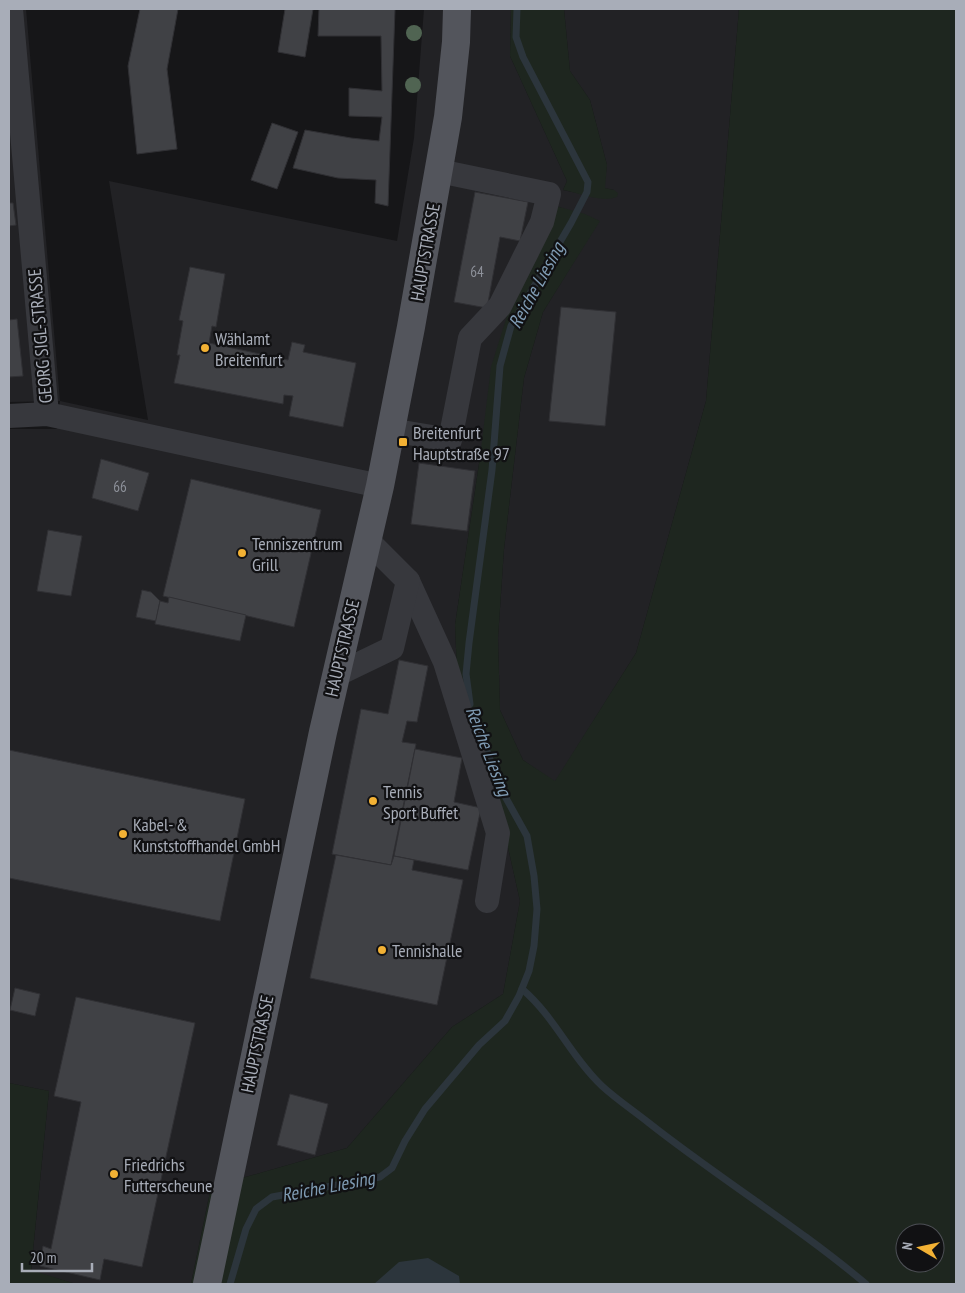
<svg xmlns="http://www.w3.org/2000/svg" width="965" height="1293" font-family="'PT Sans Narrow',sans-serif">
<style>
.built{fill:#222225}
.green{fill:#1e261f;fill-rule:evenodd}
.water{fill:#2c353c}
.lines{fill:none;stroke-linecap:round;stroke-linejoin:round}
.stream{stroke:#2c353c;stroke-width:7}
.building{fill:#404145;stroke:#303034}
.minor{stroke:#37383d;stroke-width:24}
.major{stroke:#53555c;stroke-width:28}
.tree{fill:#506452}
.poi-dot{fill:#f2b134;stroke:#111113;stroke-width:2}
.labels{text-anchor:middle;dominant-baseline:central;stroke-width:4.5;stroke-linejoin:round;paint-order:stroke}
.number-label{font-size:15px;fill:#8e929b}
.street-label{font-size:18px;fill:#a8adb8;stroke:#111113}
.poi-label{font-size:18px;fill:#a8adb8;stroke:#111113;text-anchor:start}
.water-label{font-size:19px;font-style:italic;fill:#7f9bb3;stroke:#111113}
</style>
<rect width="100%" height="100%" fill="#161618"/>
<polygon class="built" points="9,9 26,9 60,401 148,420 109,181 397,241 414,138 424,9 511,9 510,56 567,181 563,190 601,198 614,190 604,188 607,165 590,100 570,71 564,9 739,9 706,401 636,653 555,782 523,760 500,710 498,638 504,549 524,378 543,312 599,221 556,206 480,457 455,625 458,696 507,843 520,901 503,994 452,1027 347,1148 211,1187 191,1284 76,1284 31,1271 49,1091 9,1083 9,429 57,429 60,401 9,402"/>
<g class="green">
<path d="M511,9h53l6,62 20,29 17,65 -2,23 9,2 4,3 -1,4c-16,6 -38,-4 -54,-7l4,-9 -57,-125z"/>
<path d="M739,9h217v1275h-765l20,-97 136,-39 105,-121 51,-33 17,-93 -13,-58 -49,-147 -3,-71 25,-168 11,-90 21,-67 44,-94 29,8 15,7 -57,91 -19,66 -20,171 -6,89 2,72 23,50 32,21 81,-128 70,-252zM905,1233h30v30h-30z"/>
<polygon points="9,1083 49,1091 31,1270 76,1284 9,1284"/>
</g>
<polygon class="water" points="428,1258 459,1276 460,1284 374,1284 399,1262"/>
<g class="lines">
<g class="stream">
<polyline points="470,704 466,674 469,643 492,470 500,366 511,326 571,223 587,192 588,182 523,57 516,37 517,9"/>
<path d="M522,989c33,28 49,68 80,97 14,13 32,25 47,37 71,56 148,103 217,161"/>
<polyline points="230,1284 246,1229 256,1209 272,1197 380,1177 392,1168 405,1141 425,1109 479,1045 505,1021 519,996 529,971 534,946 537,909 534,876 527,836 501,789 475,719"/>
</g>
</g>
<g class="building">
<polygon points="140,9 178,9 167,69 177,149 137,154 128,66"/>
<polygon points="285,9 313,9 305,57 278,52"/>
<polygon points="319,9 395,9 388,206 375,203 376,180 338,178 293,168 305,130 351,138 379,141 382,117 349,116 349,88 382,91 381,36 318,36"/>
<polygon points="272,123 298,132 277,189 251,180"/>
<polygon points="475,192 528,202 520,241 500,237 487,308 454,302"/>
<polygon points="9,203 13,203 16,225 9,226"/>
<polygon points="190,267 225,274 216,327 212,326 209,343 288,360 292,342 305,345 303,352 356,363 343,427 289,416 293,396 284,395 283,404 174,383 180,355 177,355 183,321 179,320"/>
<polygon points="561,307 616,312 605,426 549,421"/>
<polygon points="17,319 23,376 9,377 9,320"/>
<polygon points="101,459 149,473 138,511 92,498"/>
<polygon points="419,463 475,471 467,531 411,524"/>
<polygon points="191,479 321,510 294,627 163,596"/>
<polygon points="48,530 82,536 71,596 37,591"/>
<polygon points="142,590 151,592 160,601 156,621 136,617"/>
<polygon points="169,597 246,615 240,641 155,624 160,601 168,603"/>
<polygon points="399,660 428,666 417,722 407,721 402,742 416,744 391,865 332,854 361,709 388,714"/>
<polygon points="415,749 462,758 454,802 481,808 468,870 394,856"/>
<polygon points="9,750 245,799 220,921 9,878"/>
<polygon points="336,855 391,865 394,856 414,860 412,870 463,880 437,1005 310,978"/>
<polygon points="15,988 40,994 35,1016 10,1010"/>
<polygon points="76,997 195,1023 142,1267 104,1259 100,1280 40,1266 43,1246 51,1249 81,1102 54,1096"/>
<polygon points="290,1094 328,1104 315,1155 277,1145"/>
</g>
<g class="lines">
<g class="minor">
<polyline points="11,9 47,414"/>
<polyline points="9,416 47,414 380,486"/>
<polyline points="390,430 450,440 470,338 500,306 542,222 549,194 439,171"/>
<polyline points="408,581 445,662 498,833 487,901"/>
<polyline points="336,675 392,648 408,581 367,540"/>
</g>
<polyline class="major" points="207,1284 323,732 380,486 411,327 448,117 456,42 457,9"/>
</g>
<g class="tree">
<circle cx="414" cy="33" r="8"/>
<circle cx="413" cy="85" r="8"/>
</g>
<g class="poi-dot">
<circle cx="205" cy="348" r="5"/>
<rect x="398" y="437" width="10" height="10" rx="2.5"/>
<circle cx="242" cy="553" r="5"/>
<circle cx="373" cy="801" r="5"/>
<circle cx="123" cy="834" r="5"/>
<circle cx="382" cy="950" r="5"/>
<circle cx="114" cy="1174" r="5"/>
</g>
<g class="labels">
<g class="number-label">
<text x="477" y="271">64</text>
<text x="120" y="486">66</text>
</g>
<g class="street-label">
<text transform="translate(425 252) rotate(-80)">HAUPTSTRASSE</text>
<text transform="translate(40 336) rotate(-95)">GEORG SIGL-STRASSE</text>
<text transform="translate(342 648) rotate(-77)">HAUPTSTRASSE</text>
<text transform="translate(257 1044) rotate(-78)">HAUPTSTRASSE</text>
</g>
<g class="poi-label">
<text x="215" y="338">Wählamt<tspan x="215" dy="21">Breitenfurt</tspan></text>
<text x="413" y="432">Breitenfurt<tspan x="413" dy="21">Hauptstraße 97</tspan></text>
<text x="252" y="543">Tenniszentrum<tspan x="252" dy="21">Grill</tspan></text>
<text x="383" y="791">Tennis<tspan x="383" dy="21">Sport Buffet</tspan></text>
<text x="133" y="824">Kabel- &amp;<tspan x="133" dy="21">Kunststoffhandel GmbH</tspan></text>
<text x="392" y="950">Tennishalle</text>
<text x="124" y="1164">Friedrichs<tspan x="124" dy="21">Futterscheune</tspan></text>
</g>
<g class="water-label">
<text transform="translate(536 285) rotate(-61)">Reiche Liesing</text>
<text transform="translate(489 751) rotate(69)">Reiche Liesing</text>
<text transform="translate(328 1186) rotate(-11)">Reiche Liesing</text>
</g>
</g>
<rect width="965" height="1293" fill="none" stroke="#a8adb8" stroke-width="20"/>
<g transform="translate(920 1248) rotate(279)"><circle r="24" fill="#111113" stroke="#4d4f55"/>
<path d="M0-4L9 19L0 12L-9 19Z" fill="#f2b134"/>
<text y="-8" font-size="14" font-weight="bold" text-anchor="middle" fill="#a8adb8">N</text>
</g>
<path d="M22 1263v8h70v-8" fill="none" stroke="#a8adb8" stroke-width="2.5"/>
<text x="30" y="1263" font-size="15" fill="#a8adb8" stroke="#111113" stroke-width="4" paint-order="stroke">20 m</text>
</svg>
